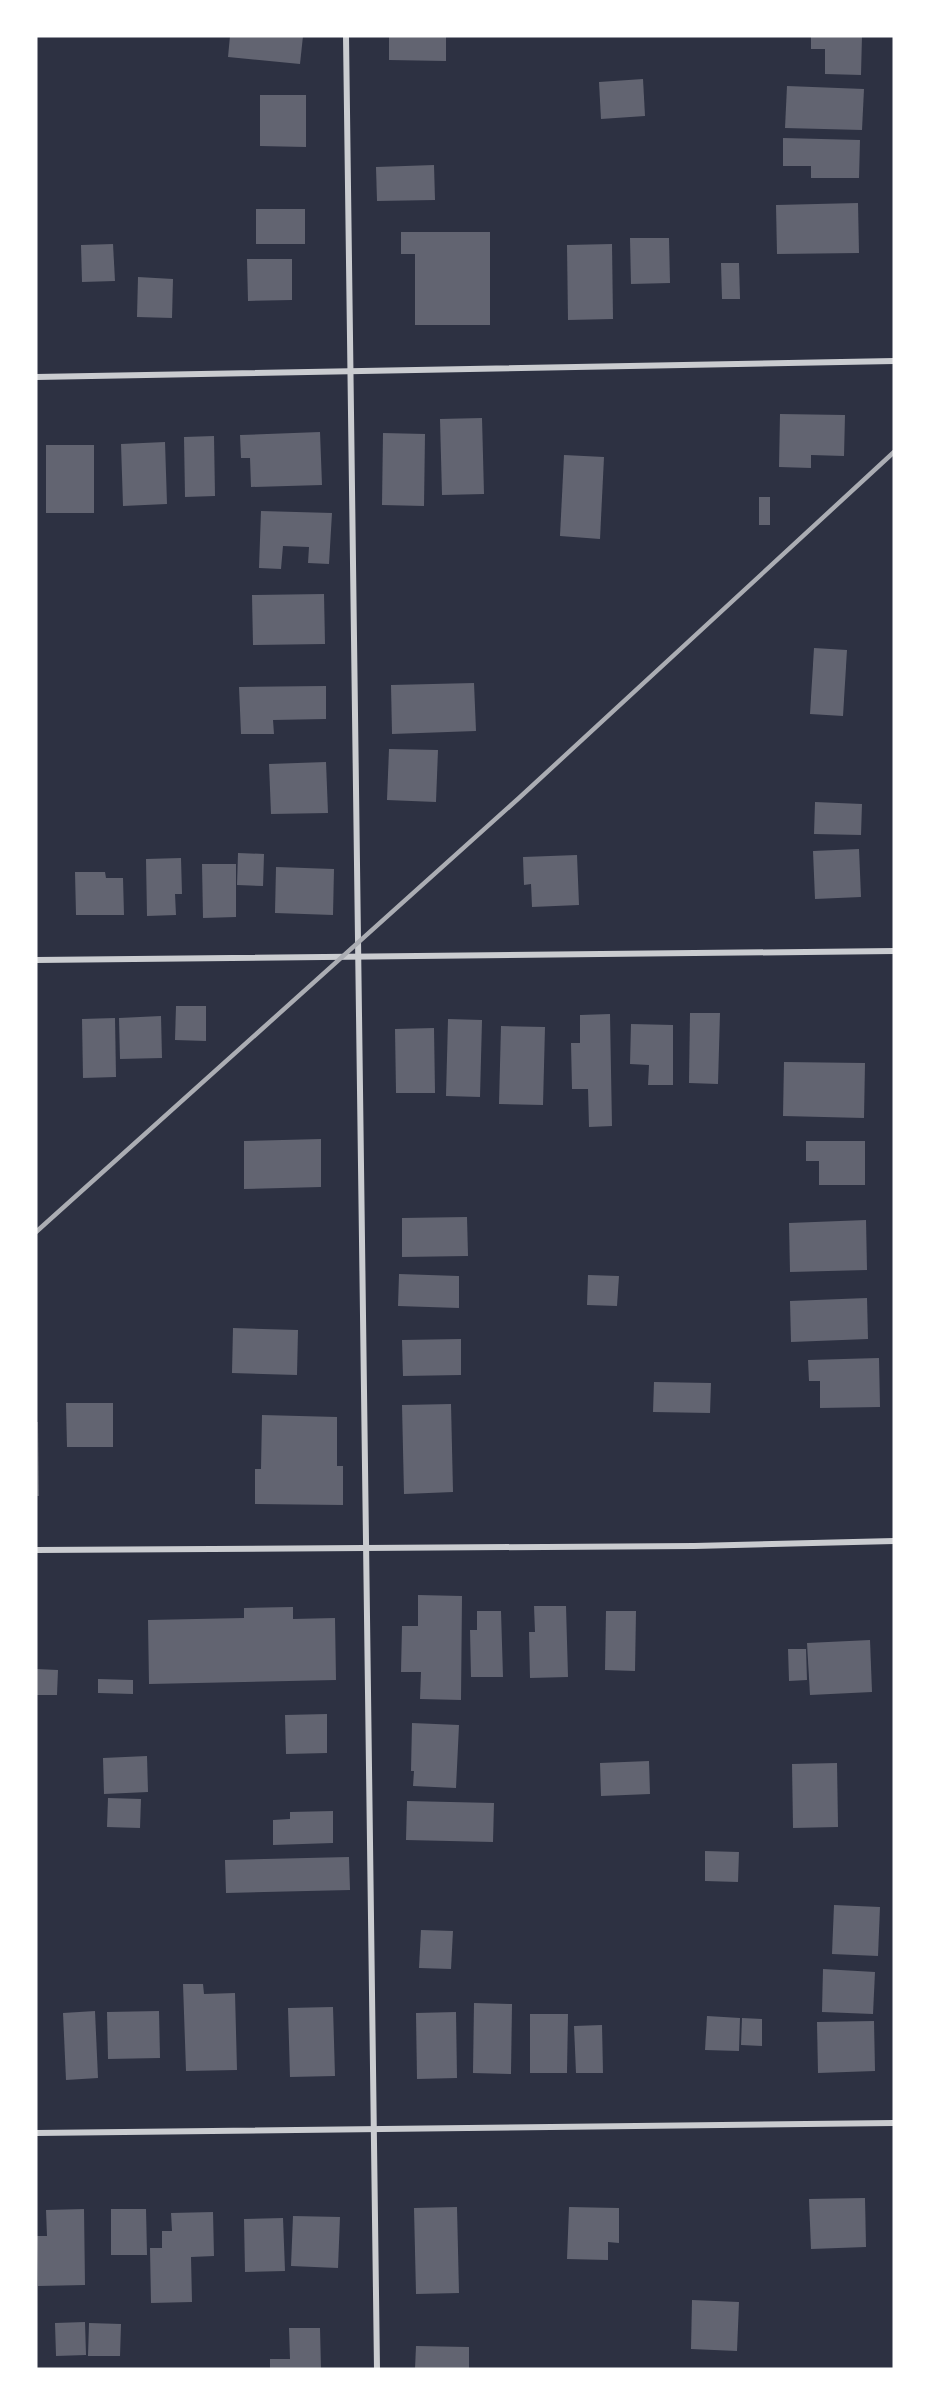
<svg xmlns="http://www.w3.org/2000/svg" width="930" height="2405" font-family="'Playfair Display',serif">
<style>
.building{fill:#626471}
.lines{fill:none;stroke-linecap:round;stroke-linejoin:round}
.minor{stroke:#caccd0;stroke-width:6}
.rail{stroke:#abadb3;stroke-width:4.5}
</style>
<rect width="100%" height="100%" fill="#2d3142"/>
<g class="building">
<polygon points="230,36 303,36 300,64 228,57"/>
<polygon points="389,36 446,36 446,61 389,60"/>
<polygon points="811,36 862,36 861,75 825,74 825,49 811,49"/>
<polygon points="643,79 645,116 601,119 599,82"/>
<polygon points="787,86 864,89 862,130 785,128"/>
<polygon points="260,95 306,95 306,147 260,146"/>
<polygon points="783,138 860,140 859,178 811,178 811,166 783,166"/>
<polygon points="434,165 435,200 377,201 376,167"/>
<polygon points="858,203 859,253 777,254 776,205"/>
<rect x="256" y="209" width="49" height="35"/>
<polygon points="401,232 490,232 490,325 415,325 415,254 401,254"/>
<polygon points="630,238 669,238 670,283 631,284"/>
<polygon points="113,244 115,281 82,282 81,245"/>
<polygon points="612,244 613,319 568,320 567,245"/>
<polygon points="247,259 292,259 292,300 248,301"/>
<polygon points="721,263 739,263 740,299 722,299"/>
<polygon points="138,277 173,279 172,318 137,317"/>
<polygon points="780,414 845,415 844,456 811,455 811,468 779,467"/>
<polygon points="482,418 484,494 442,495 440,419"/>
<polygon points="320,432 322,485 251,487 250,458 241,458 240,435"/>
<polygon points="383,433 425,434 424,506 382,505"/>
<polygon points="214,436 215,496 185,497 184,437"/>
<polygon points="165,442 167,504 123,506 121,444"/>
<rect x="46" y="445" width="48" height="68"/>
<polygon points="564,455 604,457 600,539 560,536"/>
<rect x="759" y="497" width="11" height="28"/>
<polygon points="261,511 332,513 329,564 308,563 309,547 283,546 281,569 259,568"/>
<polygon points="324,594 325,644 253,645 252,595"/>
<polygon points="814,648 847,650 843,716 810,714"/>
<polygon points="474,683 476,731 392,734 391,685"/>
<polygon points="326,686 326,719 273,720 274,734 241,734 239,687"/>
<polygon points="389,749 438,750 436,802 387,800"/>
<polygon points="326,762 328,813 271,814 269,764"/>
<polygon points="815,802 862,804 861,835 814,834"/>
<polygon points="859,849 861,897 815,899 813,851"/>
<polygon points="238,853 264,854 263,886 237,885"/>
<polygon points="577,855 579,905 532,907 531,884 524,885 523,857"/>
<polygon points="181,858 182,894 175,894 176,915 147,916 146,859"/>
<polygon points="202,864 236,864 236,917 203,918"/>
<polygon points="276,867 334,869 333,915 275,913"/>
<polygon points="75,872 105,872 106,878 123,878 124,915 76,915"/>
<polygon points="176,1006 206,1006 206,1041 175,1040"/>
<polygon points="690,1013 720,1013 718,1084 689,1083"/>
<polygon points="610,1014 612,1126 589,1127 588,1089 572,1089 571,1043 580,1043 580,1015"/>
<polygon points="161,1016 162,1058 120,1059 119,1018"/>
<polygon points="115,1018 116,1077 83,1078 82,1019"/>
<polygon points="448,1019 482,1020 480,1097 446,1096"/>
<polygon points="631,1024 673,1025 673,1085 648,1085 649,1065 630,1064"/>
<polygon points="501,1026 545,1027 543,1105 499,1104"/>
<polygon points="434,1028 435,1093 396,1093 395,1029"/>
<polygon points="784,1062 865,1063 864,1118 783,1116"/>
<polygon points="321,1139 321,1187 244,1189 244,1141"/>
<polygon points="806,1141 865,1141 865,1185 819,1185 819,1161 806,1161"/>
<polygon points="467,1217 468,1256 402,1257 402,1218"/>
<polygon points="866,1220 867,1270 790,1272 789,1223"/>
<polygon points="399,1274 459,1276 459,1308 398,1306"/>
<polygon points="588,1275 619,1276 617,1306 587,1305"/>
<polygon points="867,1298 868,1339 791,1342 790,1301"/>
<polygon points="233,1328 298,1330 297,1375 232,1373"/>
<polygon points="461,1339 461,1375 403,1376 402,1340"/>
<polygon points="879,1358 880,1407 820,1408 820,1381 809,1381 808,1360"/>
<polygon points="654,1382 711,1383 710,1413 653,1412"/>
<polygon points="66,1403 113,1403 113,1447 67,1447"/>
<polygon points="451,1404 453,1492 404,1494 402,1405"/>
<polygon points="262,1415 337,1417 337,1466 343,1466 343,1505 255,1504 255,1469 261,1469"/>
<polygon points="36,1422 38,1422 39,1496 36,1496"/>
<polygon points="418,1595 462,1596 461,1700 420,1699 421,1672 401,1672 402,1626 418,1626"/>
<polygon points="534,1606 566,1606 568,1677 530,1678 529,1632 535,1632"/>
<polygon points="293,1607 293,1619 335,1618 336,1680 149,1684 148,1620 244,1618 244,1608"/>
<polygon points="477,1611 501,1611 503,1677 471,1677 470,1630 477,1630"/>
<polygon points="606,1611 636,1611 635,1671 605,1670"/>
<polygon points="870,1640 872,1692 810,1695 807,1643"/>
<polygon points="788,1649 806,1649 807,1680 789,1681"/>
<polygon points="36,1669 58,1670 57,1695 36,1695"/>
<polygon points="98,1679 133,1680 133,1694 98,1693"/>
<polygon points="327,1714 327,1753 286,1754 285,1715"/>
<polygon points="412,1723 459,1725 456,1788 413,1786 414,1771 411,1771"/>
<polygon points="147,1756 148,1792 104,1794 103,1758"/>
<polygon points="649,1761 650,1794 601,1796 600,1763"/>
<polygon points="837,1763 838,1827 793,1828 792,1764"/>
<polygon points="108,1798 141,1799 140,1828 107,1827"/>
<polygon points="407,1801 494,1803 493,1842 406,1840"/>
<polygon points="333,1811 333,1843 273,1845 273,1820 290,1819 290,1812"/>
<polygon points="705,1851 739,1852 738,1882 705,1881"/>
<polygon points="349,1857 350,1890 226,1893 225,1860"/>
<polygon points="834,1905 880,1907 878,1956 832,1954"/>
<polygon points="421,1930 453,1931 451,1969 419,1968"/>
<polygon points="823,1969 875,1972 873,2014 822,2012"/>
<polygon points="183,1984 203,1984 204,1994 235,1993 237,2070 186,2071"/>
<polygon points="474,2003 512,2004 511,2074 473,2073"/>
<polygon points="333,2007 335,2076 290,2077 288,2008"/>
<polygon points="95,2011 98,2078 66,2080 63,2013"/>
<polygon points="159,2011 160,2058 108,2059 107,2012"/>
<polygon points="456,2012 457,2078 417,2079 416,2013"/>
<polygon points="530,2014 568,2014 567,2073 530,2073"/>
<polygon points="707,2016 740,2018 739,2051 705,2050"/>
<polygon points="742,2018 762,2019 762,2046 741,2045"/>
<polygon points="874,2021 875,2071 818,2073 817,2022"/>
<polygon points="602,2025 603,2073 576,2073 574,2026"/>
<polygon points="865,2198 866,2247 811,2249 809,2199"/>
<polygon points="457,2207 459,2293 416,2294 414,2208"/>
<polygon points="569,2207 619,2208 619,2243 608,2242 608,2260 567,2259"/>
<polygon points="84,2209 85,2285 38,2286 37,2236 47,2236 46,2210"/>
<polygon points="111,2209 146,2209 147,2255 111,2255"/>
<polygon points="213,2212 214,2256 191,2257 192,2302 151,2303 150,2248 162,2248 162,2231 172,2231 171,2213"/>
<polygon points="293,2216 340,2217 338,2268 291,2266"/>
<polygon points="283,2218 285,2271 245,2272 244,2219"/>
<polygon points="692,2300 739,2302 737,2351 691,2349"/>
<polygon points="85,2322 86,2355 56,2356 55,2323"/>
<polygon points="89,2323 121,2324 120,2356 88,2356"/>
<polygon points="289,2328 320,2328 321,2369 270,2369 270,2359 290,2359"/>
<polygon points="416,2346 469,2347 469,2369 415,2369"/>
</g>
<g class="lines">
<g class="minor">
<polyline points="346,36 377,2369"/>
<polyline points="36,377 894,361"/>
<polyline points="36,960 894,951"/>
<polyline points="36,1550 694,1546 894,1541"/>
<polyline points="36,2133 894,2123"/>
</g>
<polyline class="rail" points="36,1232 519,798 894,452"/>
</g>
<rect width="930" height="2405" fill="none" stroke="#ffffff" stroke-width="75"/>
</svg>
